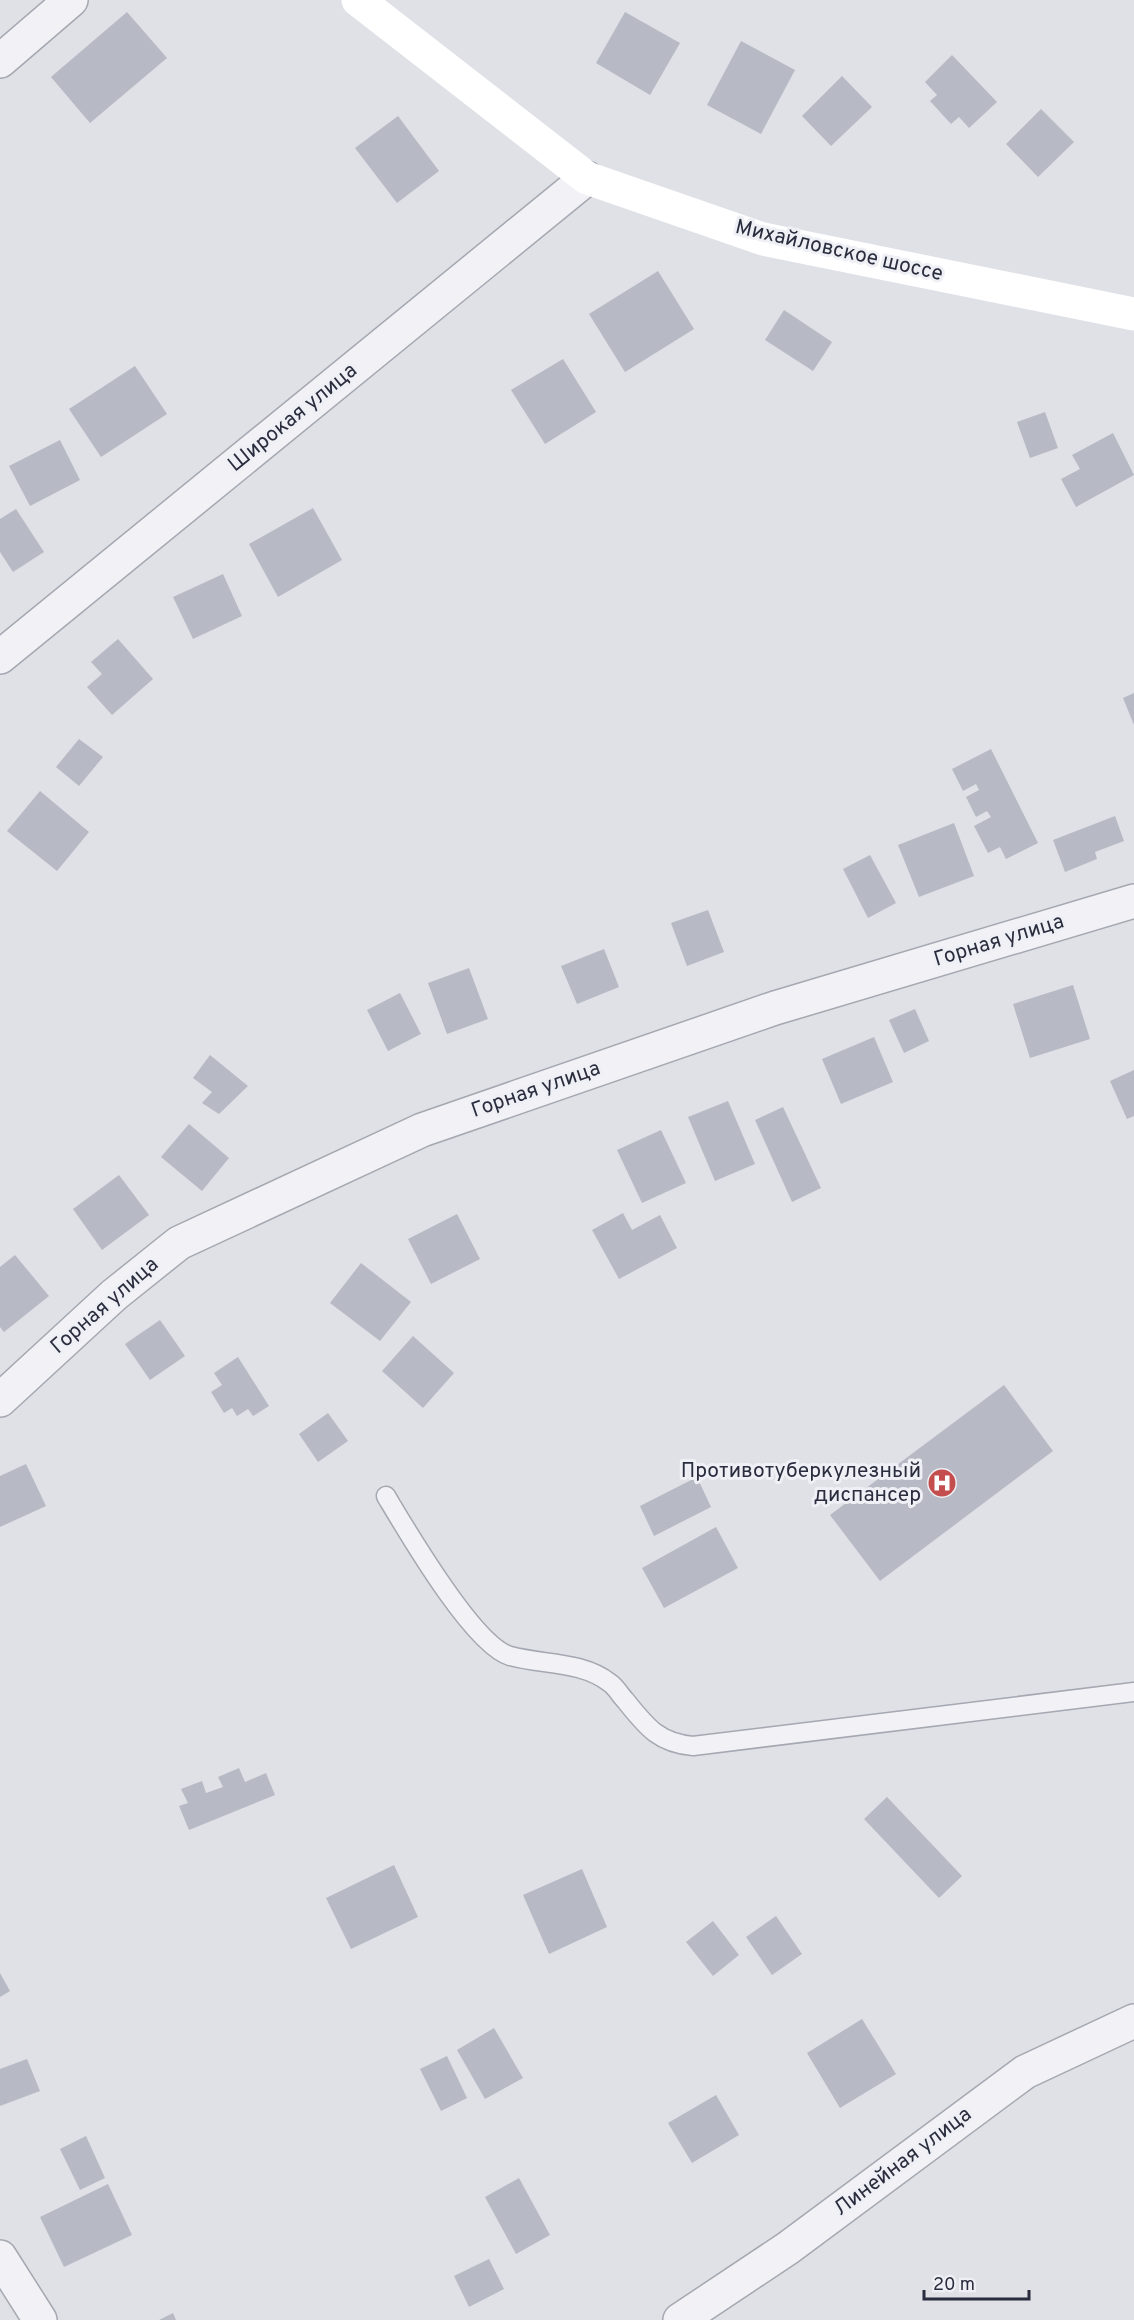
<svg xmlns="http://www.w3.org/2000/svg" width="1134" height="2320" font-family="Overpass,sans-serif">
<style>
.building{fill:#b7bac4}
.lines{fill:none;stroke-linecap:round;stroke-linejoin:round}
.lane-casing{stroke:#a5a7b1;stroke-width:21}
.street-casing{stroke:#a5a7b1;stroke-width:36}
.lane{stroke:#f2f2f6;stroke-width:18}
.street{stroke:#f2f2f6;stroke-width:33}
.secondary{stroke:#fff;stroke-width:33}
.labels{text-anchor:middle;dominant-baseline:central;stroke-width:6;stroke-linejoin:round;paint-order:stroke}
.street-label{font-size:21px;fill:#292d3d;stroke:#eff0f5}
.poi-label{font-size:21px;fill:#292d3d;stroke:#eff0f5;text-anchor:end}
</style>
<rect width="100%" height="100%" fill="#dfe1e7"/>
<g class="building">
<polygon points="127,12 167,58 90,123 51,77"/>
<polygon points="625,12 680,43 650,95 596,63"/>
<polygon points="741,41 795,70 761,134 707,105"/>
<polygon points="952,55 997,102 969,128 959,117 951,124 930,101 937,95 925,82"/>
<polygon points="842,76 872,107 831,146 802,116"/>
<polygon points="1041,109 1074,142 1038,177 1006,144"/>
<polygon points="398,116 439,171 397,203 355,148"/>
<polygon points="658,271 694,329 625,372 589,314"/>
<polygon points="784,310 832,342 813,371 765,340"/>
<polygon points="563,359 596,412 545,444 511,390"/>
<polygon points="135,366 167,414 101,457 69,409"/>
<polygon points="1045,412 1058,448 1030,458 1017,422"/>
<polygon points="1113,433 1134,475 1076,507 1061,479 1080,469 1072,455"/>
<polygon points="60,440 80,480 30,506 9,466"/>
<polygon points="313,508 342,560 278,597 249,544"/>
<polygon points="16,509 44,552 13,572 0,552 0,519"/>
<polygon points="223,574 242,616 193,639 173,597"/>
<polygon points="118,639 153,679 112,715 87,687 102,674 91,662"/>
<polygon points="1134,693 1134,725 1123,698"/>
<polygon points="79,739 103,757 79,786 56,767"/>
<polygon points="991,749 1038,843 1006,859 1000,847 988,853 974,826 991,817 987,811 976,817 966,797 979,790 976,784 963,791 952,769"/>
<polygon points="40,791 89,832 57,871 7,831"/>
<polygon points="1115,816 1124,841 1095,852 1097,859 1065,872 1053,840"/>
<polygon points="954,823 974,876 919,897 898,845"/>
<polygon points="870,855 896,903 868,918 843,869"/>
<polygon points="708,910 724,952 687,966 671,923"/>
<polygon points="604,949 619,987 577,1004 561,966"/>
<polygon points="469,968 488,1019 447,1034 428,983"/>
<polygon points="1073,985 1090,1039 1030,1058 1013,1004"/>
<polygon points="400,993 421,1034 388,1051 367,1010"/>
<polygon points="915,1009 929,1041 904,1053 889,1020"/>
<polygon points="874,1037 893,1082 841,1104 822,1059"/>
<polygon points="210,1055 248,1086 219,1114 202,1103 212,1092 193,1078"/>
<polygon points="1134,1070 1134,1116 1127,1119 1110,1081"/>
<polygon points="728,1101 755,1164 715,1181 688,1117"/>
<polygon points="783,1107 821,1188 792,1202 755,1120"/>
<polygon points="189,1124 229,1158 202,1191 161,1157"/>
<polygon points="661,1130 686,1183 642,1203 617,1150"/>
<polygon points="119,1175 149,1215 102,1250 73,1209"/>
<polygon points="623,1213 632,1230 660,1215 677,1248 619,1279 592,1230"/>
<polygon points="457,1214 480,1259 431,1284 408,1239"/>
<polygon points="15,1255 49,1296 4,1332 0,1327 0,1267"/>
<polygon points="361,1263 411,1302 380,1341 330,1303"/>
<polygon points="160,1320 185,1356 150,1380 125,1344"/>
<polygon points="413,1336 454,1373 423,1408 382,1371"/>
<polygon points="238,1357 269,1406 253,1416 248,1409 237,1416 232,1408 224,1413 211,1392 222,1385 214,1373"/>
<polygon points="1004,1385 1053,1451 880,1581 830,1515"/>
<polygon points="328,1413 348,1441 318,1462 299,1434"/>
<polygon points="26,1464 46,1506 0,1527 0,1476"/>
<polygon points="697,1477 711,1507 654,1536 640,1506"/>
<polygon points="716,1527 738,1568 664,1608 642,1568"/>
<polygon points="239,1768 245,1782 266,1773 275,1795 189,1830 179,1806 188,1803 181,1789 202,1781 206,1793 223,1787 218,1777"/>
<polygon points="887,1797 962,1876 939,1898 864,1819"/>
<polygon points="394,1865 418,1917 351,1949 326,1898"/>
<polygon points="582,1869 607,1927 549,1954 523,1895"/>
<polygon points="776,1916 802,1954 772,1975 746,1937"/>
<polygon points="713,1921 739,1955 713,1976 686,1942"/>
<polygon points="0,1973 10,1991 0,1997"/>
<polygon points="862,2019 896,2074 840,2108 807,2053"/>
<polygon points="494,2028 523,2078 485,2099 457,2050"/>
<polygon points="447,2056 467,2098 441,2111 420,2069"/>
<polygon points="27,2059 40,2091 0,2106 0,2069"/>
<polygon points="716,2095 739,2135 692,2163 668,2123"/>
<polygon points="86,2136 105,2178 80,2190 60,2149"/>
<polygon points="519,2178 550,2235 516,2254 485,2197"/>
<polygon points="108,2184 132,2235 64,2267 40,2217"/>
<polygon points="489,2259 504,2289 469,2307 454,2276"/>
<polygon points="173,2313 176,2320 159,2320"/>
</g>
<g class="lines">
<g class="lane-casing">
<path id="lane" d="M386,1496c21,35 87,149 124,160 33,9 72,5 100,27 6,4 10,12 15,17 21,26 33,43 68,46l441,-54"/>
</g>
<g class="street-casing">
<g id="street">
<polyline points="0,61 71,0"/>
<polyline points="0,657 587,178"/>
<polyline points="0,1400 114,1295 179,1243 422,1130 775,1008 1134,901"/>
<polyline points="0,2257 40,2320"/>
<polyline points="680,2320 788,2248 1025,2072 1134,2021"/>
</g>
</g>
<use href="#lane" class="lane"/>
<use href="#street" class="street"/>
<polyline class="secondary" points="358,0 587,178 763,239 1134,314"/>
</g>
<defs>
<g id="hospital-disc" transform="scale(1.5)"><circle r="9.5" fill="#c34e4d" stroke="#eff0f5"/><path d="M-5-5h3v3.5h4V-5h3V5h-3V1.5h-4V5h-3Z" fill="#fff"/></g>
</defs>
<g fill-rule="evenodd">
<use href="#hospital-disc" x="942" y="1483"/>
</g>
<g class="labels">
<g class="street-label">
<text transform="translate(839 251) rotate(13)">Михайловское шоссе</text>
<text transform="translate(293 418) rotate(-39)">Широкая улица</text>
<text transform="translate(999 941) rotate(-17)">Горная улица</text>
<text transform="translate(536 1090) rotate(-19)">Горная улица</text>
<text transform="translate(105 1306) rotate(-41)">Горная улица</text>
<text transform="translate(903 2162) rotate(-37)">Линейная улица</text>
</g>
<g class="poi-label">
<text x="921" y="1471">Противотуберкулезный<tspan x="921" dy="24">диспансер</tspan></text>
</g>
</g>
<path d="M924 2290v9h105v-9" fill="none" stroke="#292d3d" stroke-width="3"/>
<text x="933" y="2290" font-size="18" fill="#292d3d" stroke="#eff0f5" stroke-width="4.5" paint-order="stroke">20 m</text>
</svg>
